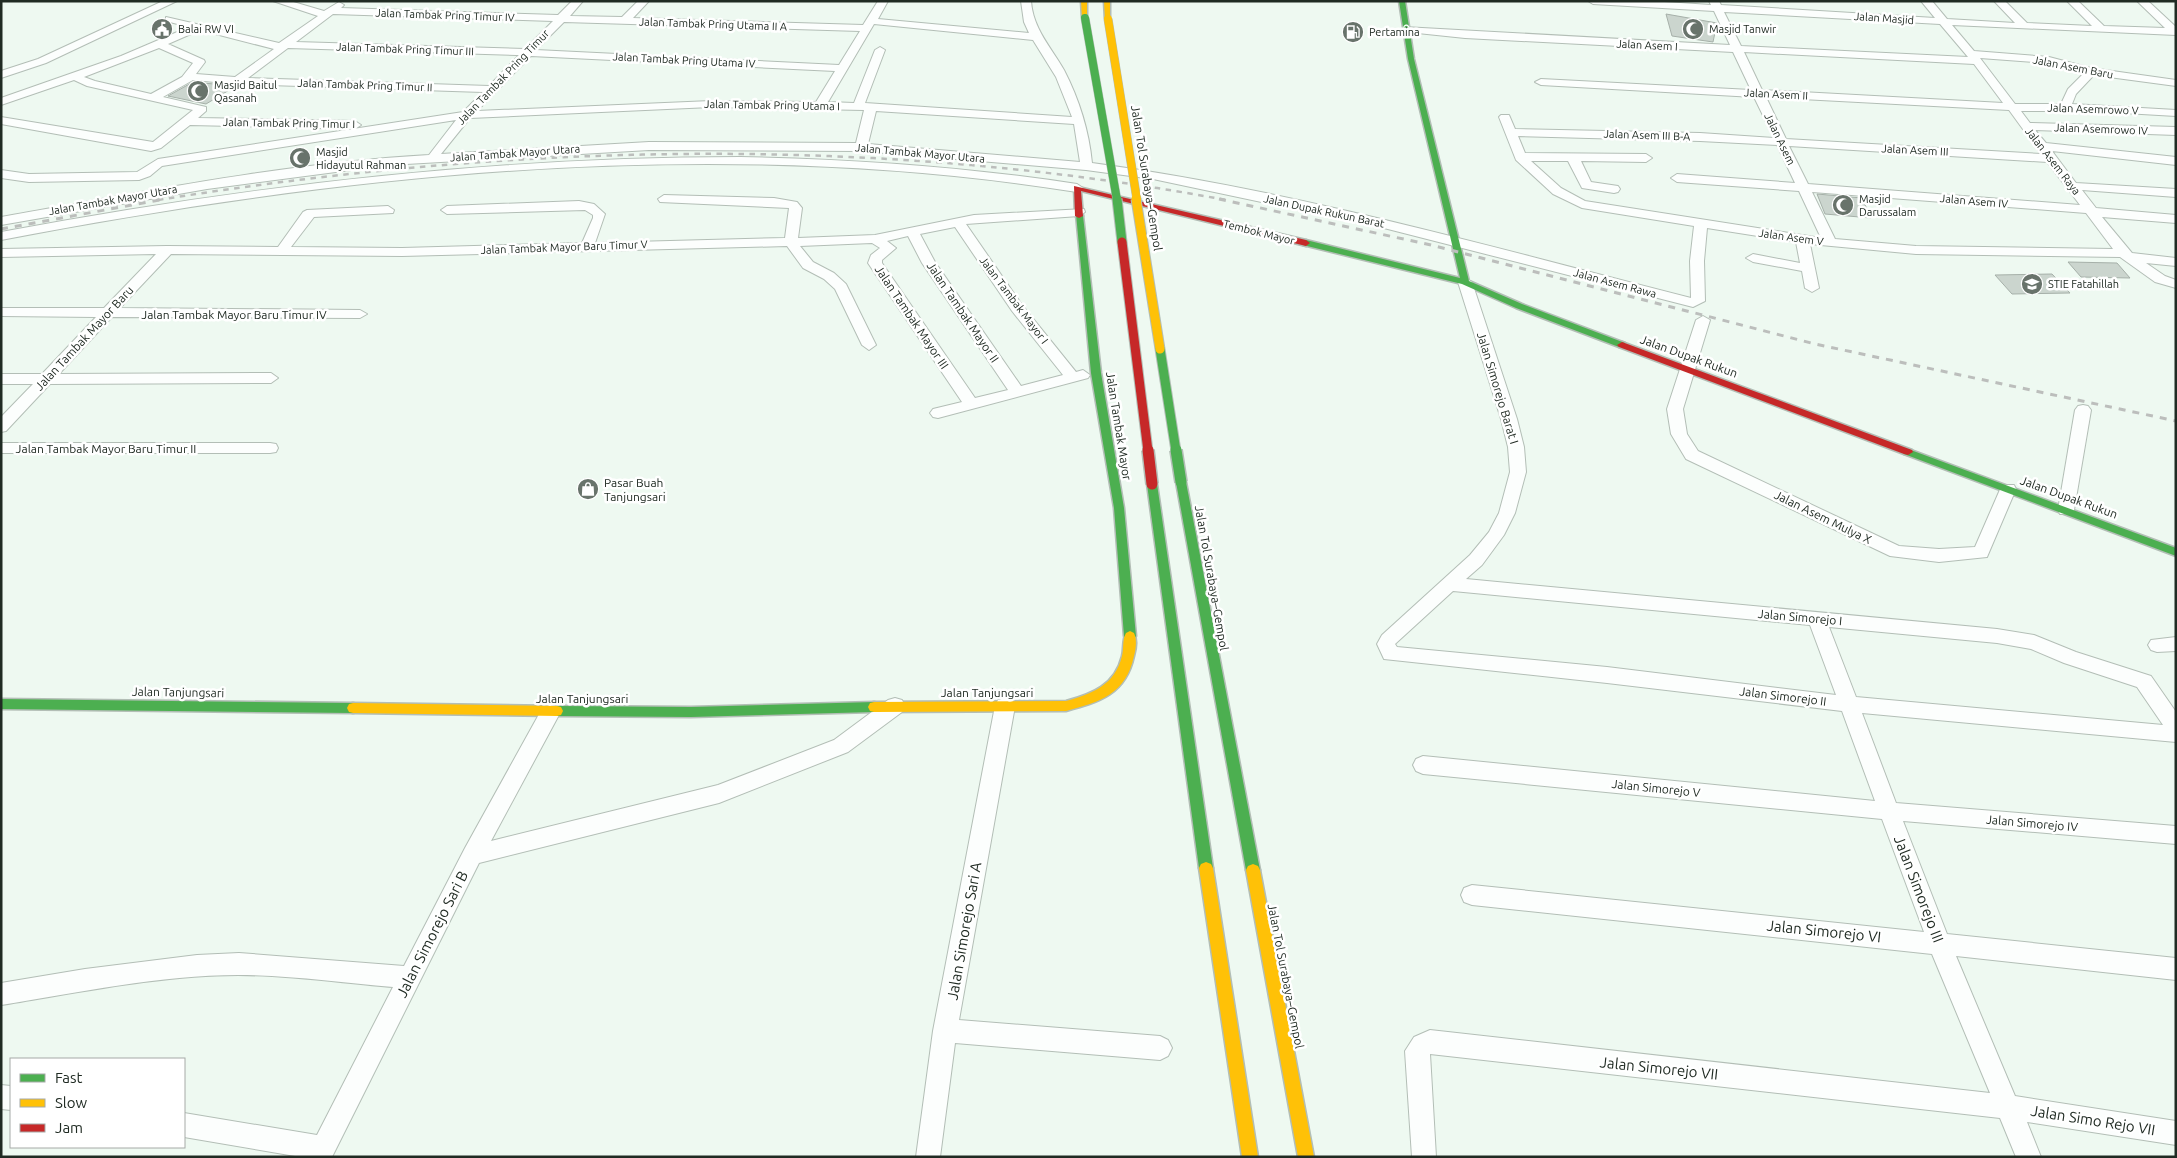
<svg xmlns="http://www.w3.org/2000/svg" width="2177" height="1158" font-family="Ubuntu,sans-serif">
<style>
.building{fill:#cbd5ce;stroke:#a6b0a9}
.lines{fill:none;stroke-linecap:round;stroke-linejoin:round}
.street-casing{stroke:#b3beb6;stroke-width:2}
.fast-casing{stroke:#b3beb6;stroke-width:3}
.slow-casing{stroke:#b3beb6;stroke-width:3}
.jam-casing{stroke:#b3beb6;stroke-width:3}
.street{fill:#fcfefd;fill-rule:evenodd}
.fast{fill:#4caf50;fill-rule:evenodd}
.slow{fill:#ffc107;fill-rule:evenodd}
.jam{fill:#c62828;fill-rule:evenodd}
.rail-far1{stroke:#bcbebc;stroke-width:2.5;stroke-dasharray:5.5 5.5;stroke-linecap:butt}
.rail{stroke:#bcbebc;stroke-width:3;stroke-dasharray:7 7;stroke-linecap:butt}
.fast-bridge-far2-casing{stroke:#b3beb6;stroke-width:9;stroke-linecap:butt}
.fast-bridge-far1-casing{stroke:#b3beb6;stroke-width:11;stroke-linecap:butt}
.fast-bridge-casing{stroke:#b3beb6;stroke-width:14;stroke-linecap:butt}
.slow-bridge-far1-casing{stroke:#b3beb6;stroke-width:9;stroke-linecap:butt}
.slow-bridge-casing{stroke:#b3beb6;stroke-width:11;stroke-linecap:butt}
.jam-bridge-far1-casing{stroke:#b3beb6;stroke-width:11;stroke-linecap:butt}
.jam-bridge-casing{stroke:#b3beb6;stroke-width:14;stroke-linecap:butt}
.fast-bridge-far2{stroke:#4caf50;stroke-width:8}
.fast-bridge-far1{stroke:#4caf50;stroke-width:9}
.fast-bridge{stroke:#4caf50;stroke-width:11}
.slow-bridge-far1{stroke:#ffc107;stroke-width:8}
.slow-bridge{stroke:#ffc107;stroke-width:9}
.jam-bridge-far1{stroke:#c62828;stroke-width:9}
.jam-bridge{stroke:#c62828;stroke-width:11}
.labels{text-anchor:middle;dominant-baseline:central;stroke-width:5;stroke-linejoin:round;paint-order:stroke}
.far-street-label{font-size:11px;fill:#202b23;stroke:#fff}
.far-poi-label{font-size:11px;fill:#202b23;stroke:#fff;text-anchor:start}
.street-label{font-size:12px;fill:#202b23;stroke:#fff}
.poi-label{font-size:12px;fill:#202b23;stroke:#fff;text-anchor:start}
.near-street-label{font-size:15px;fill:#202b23;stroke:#fff}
</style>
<rect width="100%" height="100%" fill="#eef9f1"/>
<g class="building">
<polygon points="1666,14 1717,23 1713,42 1672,36"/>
<polygon points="193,82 235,86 236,86 206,104 168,96"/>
<polygon points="1817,194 1862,198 1871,218 1825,214"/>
<polygon points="2068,262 2117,263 2130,278 2081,277"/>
<polygon points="2052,274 2070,293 2012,294 1995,275"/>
</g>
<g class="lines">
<g class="street-casing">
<g id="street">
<polygon points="163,1 177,1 46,63 1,78 1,71 38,59"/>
<path d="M273,1h17l34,10 15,-9 5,3 -3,3 217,7 14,-14h11l-13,15 52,1 16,-16h11l-16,17 230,7 15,-24h10l-10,18 151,14 -5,-11 -3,-21h10c2,28 20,46 33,69 15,29 25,61 28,93 202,27 402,85 599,135l-1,-37 4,-35 -112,-18 -29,-14 -37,-34 -17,-43 2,-2h8l6,14 185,4 74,5 -20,-41 -213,-12 -6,-3 6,-3 210,11 -18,-38 -268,-14 -57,-6 -4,-1v-4l326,18 -16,-34 -121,-7 -5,-3h61l62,4 -2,-4h10l2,4 214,13 -14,-17h11l15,18 68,4 -21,-22h11l22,22 65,3 -25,-25h11l26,25 61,2 -28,-27h11l28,26v8l-224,-10 22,26 75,6 42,11 85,12v6l-82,-11 -18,19 -4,10 104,6v6l-86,-5h-69l9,12 146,4v8l-141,-5 11,13 130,14v8l-124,-14 24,32 100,6v8l-94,-7 14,18 80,7v8l-74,-6 30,36 44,5v8l-30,-3 19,13 11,4v8l-21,-6 -35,-25 -204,-3 -106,-10 9,44 -7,4 -7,-4 -3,-17 -49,-9 -7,-4 7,-4 47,9 -4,-21 -89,-14 -3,33 1,40 -12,6 -313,-80 -227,-48 -67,-9 -225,-19 -212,-1 -260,15 -182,24 -206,36v-8c142,-25 284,-54 428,-62l27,-35 -294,46 -12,10 -11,4 -110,2 -28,-4v-8l28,4 108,-2 21,-13 305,-47 20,-20 -246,-8 -44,-4 -30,17 43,10v4l-8,7 157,3 6,4 -6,4 -165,-4 -29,23 -10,3 -150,-27v-7l152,25 40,-32 -106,-24 -13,-6 -73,25v-7l120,-42 68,-29 -23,-6v-4l113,26 39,-27zM1724,12l216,12 28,33 -227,-11zM333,14l220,7 -28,28 -229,-7zM564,22l296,9 -21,34 -303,-15zM874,24l159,16 23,37 16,40 -207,-14 20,-53 -5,-3 -5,3 -21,53 -26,-1zM200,30l74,19 -39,28 -39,-3 9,-12 -1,-2 -36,-16zM159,48l34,15 -11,14 -31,17 -56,-13 -11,-4zM288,48l228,7h3l-30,31 -241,-8zM1744,52l230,12 29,39 -241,-13zM531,56l304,15 -19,31 -105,-1 -234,10zM1980,58l69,5 35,10 -16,16 -7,15h-46zM1766,97l243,13 32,44 -255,-15zM711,107l153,3 -8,33 -207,-1 -208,12 29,-36zM876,111l198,13 6,38 -212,-18zM1518,136l182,5 77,4 18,38 -118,-9 -6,4 6,4 122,9 22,47 -236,-37 -24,-13 -30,-27h37l14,27 32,5 4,-1 2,-3 -2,-3 -27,-4 -10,-21 65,1 6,-4 -6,-4 -121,-1zM1789,146l258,16 33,43 -272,-21zM1812,192l274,21 27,36 -197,-3 -81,-7z"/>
<path d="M740,157c114,2 225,10 337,27l6,4 -6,4c-357,-57 -723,-20 -1076,48v-8c245,-46 490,-75 739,-75z"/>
<path d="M664,195l110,3 23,4 5,6 -4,30 77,-3 99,-20 110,-6 1,3 -6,4 -113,8 56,81 54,67 7,-2 7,5 -2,3 -150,40 -5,-1 -3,-4 3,-4 29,-7 -94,-139 3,-8 9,-7 -8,-5 -72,3 13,16 21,11 12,11 30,61 -7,5 -7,-5 -27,-56 -11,-10 -21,-11 -16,-22 -385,10 -231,-2 -51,54 240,2 7,4 -7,4 -248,-1 -53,57 212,-1 7,5 -7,5 -221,1 -44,47 -5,1v-15l32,-33h-32v-10h41l54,-57 -95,-1v-8h103l52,-54 -155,3v-8l166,-3 111,1 25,-35 4,-2 81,-4 6,4 -1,3 -79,4 -23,30 111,1 180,-5 11,-25v-3l-8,-5 -138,4 -6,-4 6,-4 132,-5 15,3 11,10 -10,29 190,-5 4,-30 -129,-6 -2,-3zM955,227l57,84 51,64 -42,11 -86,-124 -15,-28zM908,236l14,27 86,127 -33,8 -93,-135v-3l14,-12 -9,-7z"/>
<path d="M1465,278l7,4 45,137 7,28 2,25 -11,41 -11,22 -22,30 -16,14 531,50 37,6 42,17 75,24 25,36v30l-314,-29 34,90 280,23v18l-273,-23 44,113 229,24v22l-220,-24 59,140 161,25v24l-149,-23 14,35h-25l-16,-39 -570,-64 6,103h-24l-7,-106 9,-14 16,-7 560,63 -58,-139 -460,-49 -8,-3 -3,-7 3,-7 8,-3 452,47 -42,-113 -459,-45 -7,-3 -3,-6 3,-6 7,-3 452,45 -33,-90 -235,-28 -223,-24 -7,-15 5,-9 88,-80 19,-23 10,-19 11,-41 -2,-25 -7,-28 -43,-137zM1453,591l357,34 26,70 -229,-28 -210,-20 -2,-3zM1829,627l168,16 34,6 33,14 73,24 26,38 -307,-28z"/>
<polygon points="1703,316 1710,320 1683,409 1687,434 1698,451 1899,546 1939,549 1975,547 2002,485 2014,485 2016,489 1987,557 1939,562 1890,556 1686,459 1671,434 1667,409 1696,320"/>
<polygon points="2083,405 2088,406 2091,410 2074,510 2072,514 2060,514 2058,510 2075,410 2078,406"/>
<polygon points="1,443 270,443 276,444 278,448 276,452 270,453 1,453"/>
<polygon points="2176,637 2176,651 2157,652 2151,650 2148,645 2151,640"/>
<path d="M895,698l7,2 3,6 -3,6 -54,40 -129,51 -240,60 -147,294h-31l-117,-20v-24l133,22 76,-148c-51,-4 -103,-12 -155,-12 -76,0 -162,18 -237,30v-22l84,-14 112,-14 42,-2 165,13 61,-118 78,-141 7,-2 7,2 3,6 -69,128 227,-56 116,-45 54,-40z"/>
<polygon points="1005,698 1012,700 1015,706 959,1020 1160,1036 1168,1040 1172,1048 1168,1056 1160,1060 955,1043 940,1157 916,1157 933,1031 995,706 998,700"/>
<polygon points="1,1085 11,1086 11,1110 1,1109"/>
</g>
</g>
<g class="fast-casing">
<g id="fast">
<polygon points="1399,1 1405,1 1414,59 1469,281 1522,304 1625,343 1625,347 1619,347 1516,308 1462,284 1303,245 1302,243 1306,240 1460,278 1408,59"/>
<polygon points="1076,214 1079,214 1083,216 1101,373 1124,508 1136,636 1134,639 1126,639 1124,636 1114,508 1091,373"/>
<polygon points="1908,449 2176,548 2176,556 1904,454 1903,452"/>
<polygon points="1181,478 1186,482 1260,870 1258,874 1253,876 1248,874 1246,870 1176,482"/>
<polygon points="1152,480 1157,484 1213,868 1211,872 1206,874 1201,872 1199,868 1147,484"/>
<polygon points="1,699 353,703 357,704 359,708 357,712 353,713 1,709"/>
<polygon points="874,702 878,703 880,707 878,711 874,712 691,717 557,716 553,715 551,711 553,707 557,706 691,707"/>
</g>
</g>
<g class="slow-casing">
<g id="slow">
<polygon points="1081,1 1087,1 1087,19 1082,18"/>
<polygon points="1104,1 1110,1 1110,20 1105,19"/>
<path d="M1130,631l4,2c3,6 2,16 0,23 -8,38 -34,46 -68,55l-192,1 -4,-1 -2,-4 2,-4 4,-1 192,-1c26,-7 49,-16 56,-45 2,-7 0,-16 4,-23z"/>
<polygon points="353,703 557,706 561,707 563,711 561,715 557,716 353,713 349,712 347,708 349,704"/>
<polygon points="1206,862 1211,864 1213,868 1258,1157 1242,1157 1199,868 1201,864"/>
<polygon points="1253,864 1258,866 1260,870 1314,1157 1298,1157 1246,870 1248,866"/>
</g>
</g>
<g class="jam-casing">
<g id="jam">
<polygon points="1074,186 1306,240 1310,243 1306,246 1081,191 1083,216 1079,218 1075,216"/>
<polygon points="1622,342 1912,450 1913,452 1908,455 1904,454 1619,347 1617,345"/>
</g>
</g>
<use href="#street" class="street"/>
<use href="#fast" class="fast"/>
<use href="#slow" class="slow"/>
<use href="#jam" class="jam"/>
<path class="rail-far1" d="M158,200c352,-57 716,-66 1068,0"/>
<g class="rail">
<polyline points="1219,199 1431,245 1815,344 2176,421"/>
<polyline points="1,229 165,199"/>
</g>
<g class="fast-bridge-far2-casing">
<polyline id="fast-bridge-far2" points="1085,18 1117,200"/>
</g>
<g class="fast-bridge-far1-casing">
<g id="fast-bridge-far1">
<polyline points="1117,199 1122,242"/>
<polyline points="1160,349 1176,451"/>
</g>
</g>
<g class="fast-bridge-casing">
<polyline id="fast-bridge" points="1176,450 1181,482"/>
</g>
<g class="slow-bridge-far1-casing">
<polyline id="slow-bridge-far1" points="1108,19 1137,200"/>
</g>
<g class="slow-bridge-casing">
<polyline id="slow-bridge" points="1136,199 1160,349"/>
</g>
<g class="jam-bridge-far1-casing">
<polyline id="jam-bridge-far1" points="1122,242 1148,451"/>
</g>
<g class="jam-bridge-casing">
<polyline id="jam-bridge" points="1148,450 1152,484"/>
</g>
<use href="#fast-bridge-far2" class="fast-bridge-far2"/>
<use href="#fast-bridge-far1" class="fast-bridge-far1"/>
<use href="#fast-bridge" class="fast-bridge"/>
<use href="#slow-bridge-far1" class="slow-bridge-far1"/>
<use href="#slow-bridge" class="slow-bridge"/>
<use href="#jam-bridge-far1" class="jam-bridge-far1"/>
<use href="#jam-bridge" class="jam-bridge"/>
</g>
<defs>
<g id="civic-disc" transform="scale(1.125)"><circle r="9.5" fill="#68736b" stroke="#fff"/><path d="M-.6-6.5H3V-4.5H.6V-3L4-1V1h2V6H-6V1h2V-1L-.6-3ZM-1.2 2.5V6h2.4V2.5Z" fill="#fff"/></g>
<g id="mosque-disc" transform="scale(1.125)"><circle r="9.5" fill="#68736b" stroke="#fff"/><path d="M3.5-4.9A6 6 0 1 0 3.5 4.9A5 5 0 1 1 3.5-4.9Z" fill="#fff"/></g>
<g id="fuel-disc" transform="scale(1.125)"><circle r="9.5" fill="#68736b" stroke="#fff"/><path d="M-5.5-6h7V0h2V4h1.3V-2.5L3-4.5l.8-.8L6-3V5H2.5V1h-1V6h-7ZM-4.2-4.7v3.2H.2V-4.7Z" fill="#fff"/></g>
<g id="university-disc" transform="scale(1.125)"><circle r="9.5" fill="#68736b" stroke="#fff"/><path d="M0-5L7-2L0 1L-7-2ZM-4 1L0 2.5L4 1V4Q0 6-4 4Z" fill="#fff"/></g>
<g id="shop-disc" transform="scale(1.125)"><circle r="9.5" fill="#68736b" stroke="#fff"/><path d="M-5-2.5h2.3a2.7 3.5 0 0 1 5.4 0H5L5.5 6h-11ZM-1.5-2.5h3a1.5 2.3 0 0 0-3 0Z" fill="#fff"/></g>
</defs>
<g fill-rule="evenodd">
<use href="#civic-disc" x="162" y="29"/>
<use href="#mosque-disc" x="1693" y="29"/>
<use href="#fuel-disc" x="1353" y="32"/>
<use href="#mosque-disc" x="198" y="91"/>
<use href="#mosque-disc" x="300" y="158"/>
<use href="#mosque-disc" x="1843" y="205"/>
<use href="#university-disc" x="2032" y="284"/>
<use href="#shop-disc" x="588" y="489"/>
</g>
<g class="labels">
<g class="far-street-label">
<text transform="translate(445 15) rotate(2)">Jalan Tambak Pring Timur IV</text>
<text transform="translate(1884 18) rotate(4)">Jalan Masjid</text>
<text transform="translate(713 24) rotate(2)">Jalan Tambak Pring Utama II A</text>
<text transform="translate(1647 45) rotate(3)">Jalan Asem I</text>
<text transform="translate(405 49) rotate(2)">Jalan Tambak Pring Timur III</text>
<text transform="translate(684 60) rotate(3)">Jalan Tambak Pring Utama IV</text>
<text transform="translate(2073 67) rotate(11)">Jalan Asem Baru</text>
<text transform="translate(503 77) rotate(-46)">Jalan Tambak Pring Timur</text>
<text transform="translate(365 85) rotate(2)">Jalan Tambak Pring Timur II</text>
<text transform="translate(1776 94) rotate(3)">Jalan Asem II</text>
<text transform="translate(772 105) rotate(1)">Jalan Tambak Pring Utama I</text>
<text transform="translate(2093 109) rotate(2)">Jalan Asemrowo V</text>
<text transform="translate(289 123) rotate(1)">Jalan Tambak Pring Timur I</text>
<text transform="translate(2101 129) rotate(2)">Jalan Asemrowo IV</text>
<text transform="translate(1647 135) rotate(2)">Jalan Asem III B-A</text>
<text transform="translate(1780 139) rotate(64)">Jalan Asem</text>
<text transform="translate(1915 150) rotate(3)">Jalan Asem III</text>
<text transform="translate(515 153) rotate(-4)">Jalan Tambak Mayor Utara</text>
<text transform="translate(920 153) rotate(5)">Jalan Tambak Mayor Utara</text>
<text transform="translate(2053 161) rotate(52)">Jalan Asem Raya</text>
<text transform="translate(113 200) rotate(-10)">Jalan Tambak Mayor Utara</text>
<text transform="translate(1974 201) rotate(5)">Jalan Asem IV</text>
<text transform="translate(1324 211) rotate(12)">Jalan Dupak Rukun Barat</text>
<text transform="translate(1259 232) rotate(14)">Tembok Mayor</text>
<text transform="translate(1791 237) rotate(8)">Jalan Asem V</text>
<text transform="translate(564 247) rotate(-2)">Jalan Tambak Mayor Baru Timur V</text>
<text transform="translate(1615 283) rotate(15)">Jalan Asem Rawa</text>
<text transform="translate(1014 300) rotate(53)">Jalan Tambak Mayor I</text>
</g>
<g class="far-poi-label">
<text x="178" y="29">Balai RW VI</text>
<text x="1709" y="29">Masjid Tanwir</text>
<text x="1369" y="32">Pertamina</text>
<text x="214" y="85">Masjid Baitul<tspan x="214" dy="13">Qasanah</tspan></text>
<text x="316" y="152">Masjid<tspan x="316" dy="13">Hidayutul Rahman</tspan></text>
<text x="1859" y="199">Masjid<tspan x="1859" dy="13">Darussalam</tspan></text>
<text x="2048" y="284">STIE Fatahillah</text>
</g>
<g class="street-label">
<text transform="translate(1147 178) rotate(81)">Jalan Tol Surabaya–Gempol</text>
<text transform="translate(963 312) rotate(56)">Jalan Tambak Mayor II</text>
<text x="234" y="314">Jalan Tambak Mayor Baru Timur IV</text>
<text transform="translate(912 317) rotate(56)">Jalan Tambak Mayor III</text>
<text transform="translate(84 338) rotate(-47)">Jalan Tambak Mayor Baru</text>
<text transform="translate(1689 356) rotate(20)">Jalan Dupak Rukun</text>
<text transform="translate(1498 388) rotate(73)">Jalan Simorejo Barat I</text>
<text transform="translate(1119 426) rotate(81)">Jalan Tambak Mayor</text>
<text x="106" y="448">Jalan Tambak Mayor Baru Timur II</text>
<text transform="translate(2069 497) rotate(20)">Jalan Dupak Rukun</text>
<text transform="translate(1823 517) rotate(26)">Jalan Asem Mulya X</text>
<text transform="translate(1212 578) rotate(80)">Jalan Tol Surabaya–Gempol</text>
<text transform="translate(1800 617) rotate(5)">Jalan Simorejo I</text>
<text transform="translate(178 692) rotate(1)">Jalan Tanjungsari</text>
<text x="987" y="692">Jalan Tanjungsari</text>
<text transform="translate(1783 696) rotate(7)">Jalan Simorejo II</text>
<text x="582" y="698">Jalan Tanjungsari</text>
<text transform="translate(1656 788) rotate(6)">Jalan Simorejo V</text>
<text transform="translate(2032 823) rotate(5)">Jalan Simorejo IV</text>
<text transform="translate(1286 976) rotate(79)">Jalan Tol Surabaya–Gempol</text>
</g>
<g class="poi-label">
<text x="604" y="482">Pasar Buah<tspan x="604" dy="14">Tanjungsari</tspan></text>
</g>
<g class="near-street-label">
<text transform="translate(1919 889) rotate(69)">Jalan Simorejo III</text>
<text transform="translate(964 931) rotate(-80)">Jalan Simorejo Sari A</text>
<text transform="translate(1824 931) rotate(6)">Jalan Simorejo VI</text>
<text transform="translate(432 934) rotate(-63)">Jalan Simorejo Sari B</text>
<text transform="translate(1659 1068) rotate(6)">Jalan Simorejo VII</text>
<text transform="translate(2093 1120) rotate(9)">Jalan Simo Rejo VII</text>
</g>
</g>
<rect width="2177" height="1158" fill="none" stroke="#202b23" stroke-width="5"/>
<rect x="10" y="1058" width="175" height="90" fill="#ffffff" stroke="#a6aaa7"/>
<rect x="20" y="1074" width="25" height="8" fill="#4caf50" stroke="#a6aaa7"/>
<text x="55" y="1083" font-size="15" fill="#202b23">Fast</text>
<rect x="20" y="1099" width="25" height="8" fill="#ffc107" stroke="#a6aaa7"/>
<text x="55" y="1108" font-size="15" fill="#202b23">Slow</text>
<rect x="20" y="1124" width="25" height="8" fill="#c62828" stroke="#a6aaa7"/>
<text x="55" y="1133" font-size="15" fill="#202b23">Jam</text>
</svg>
